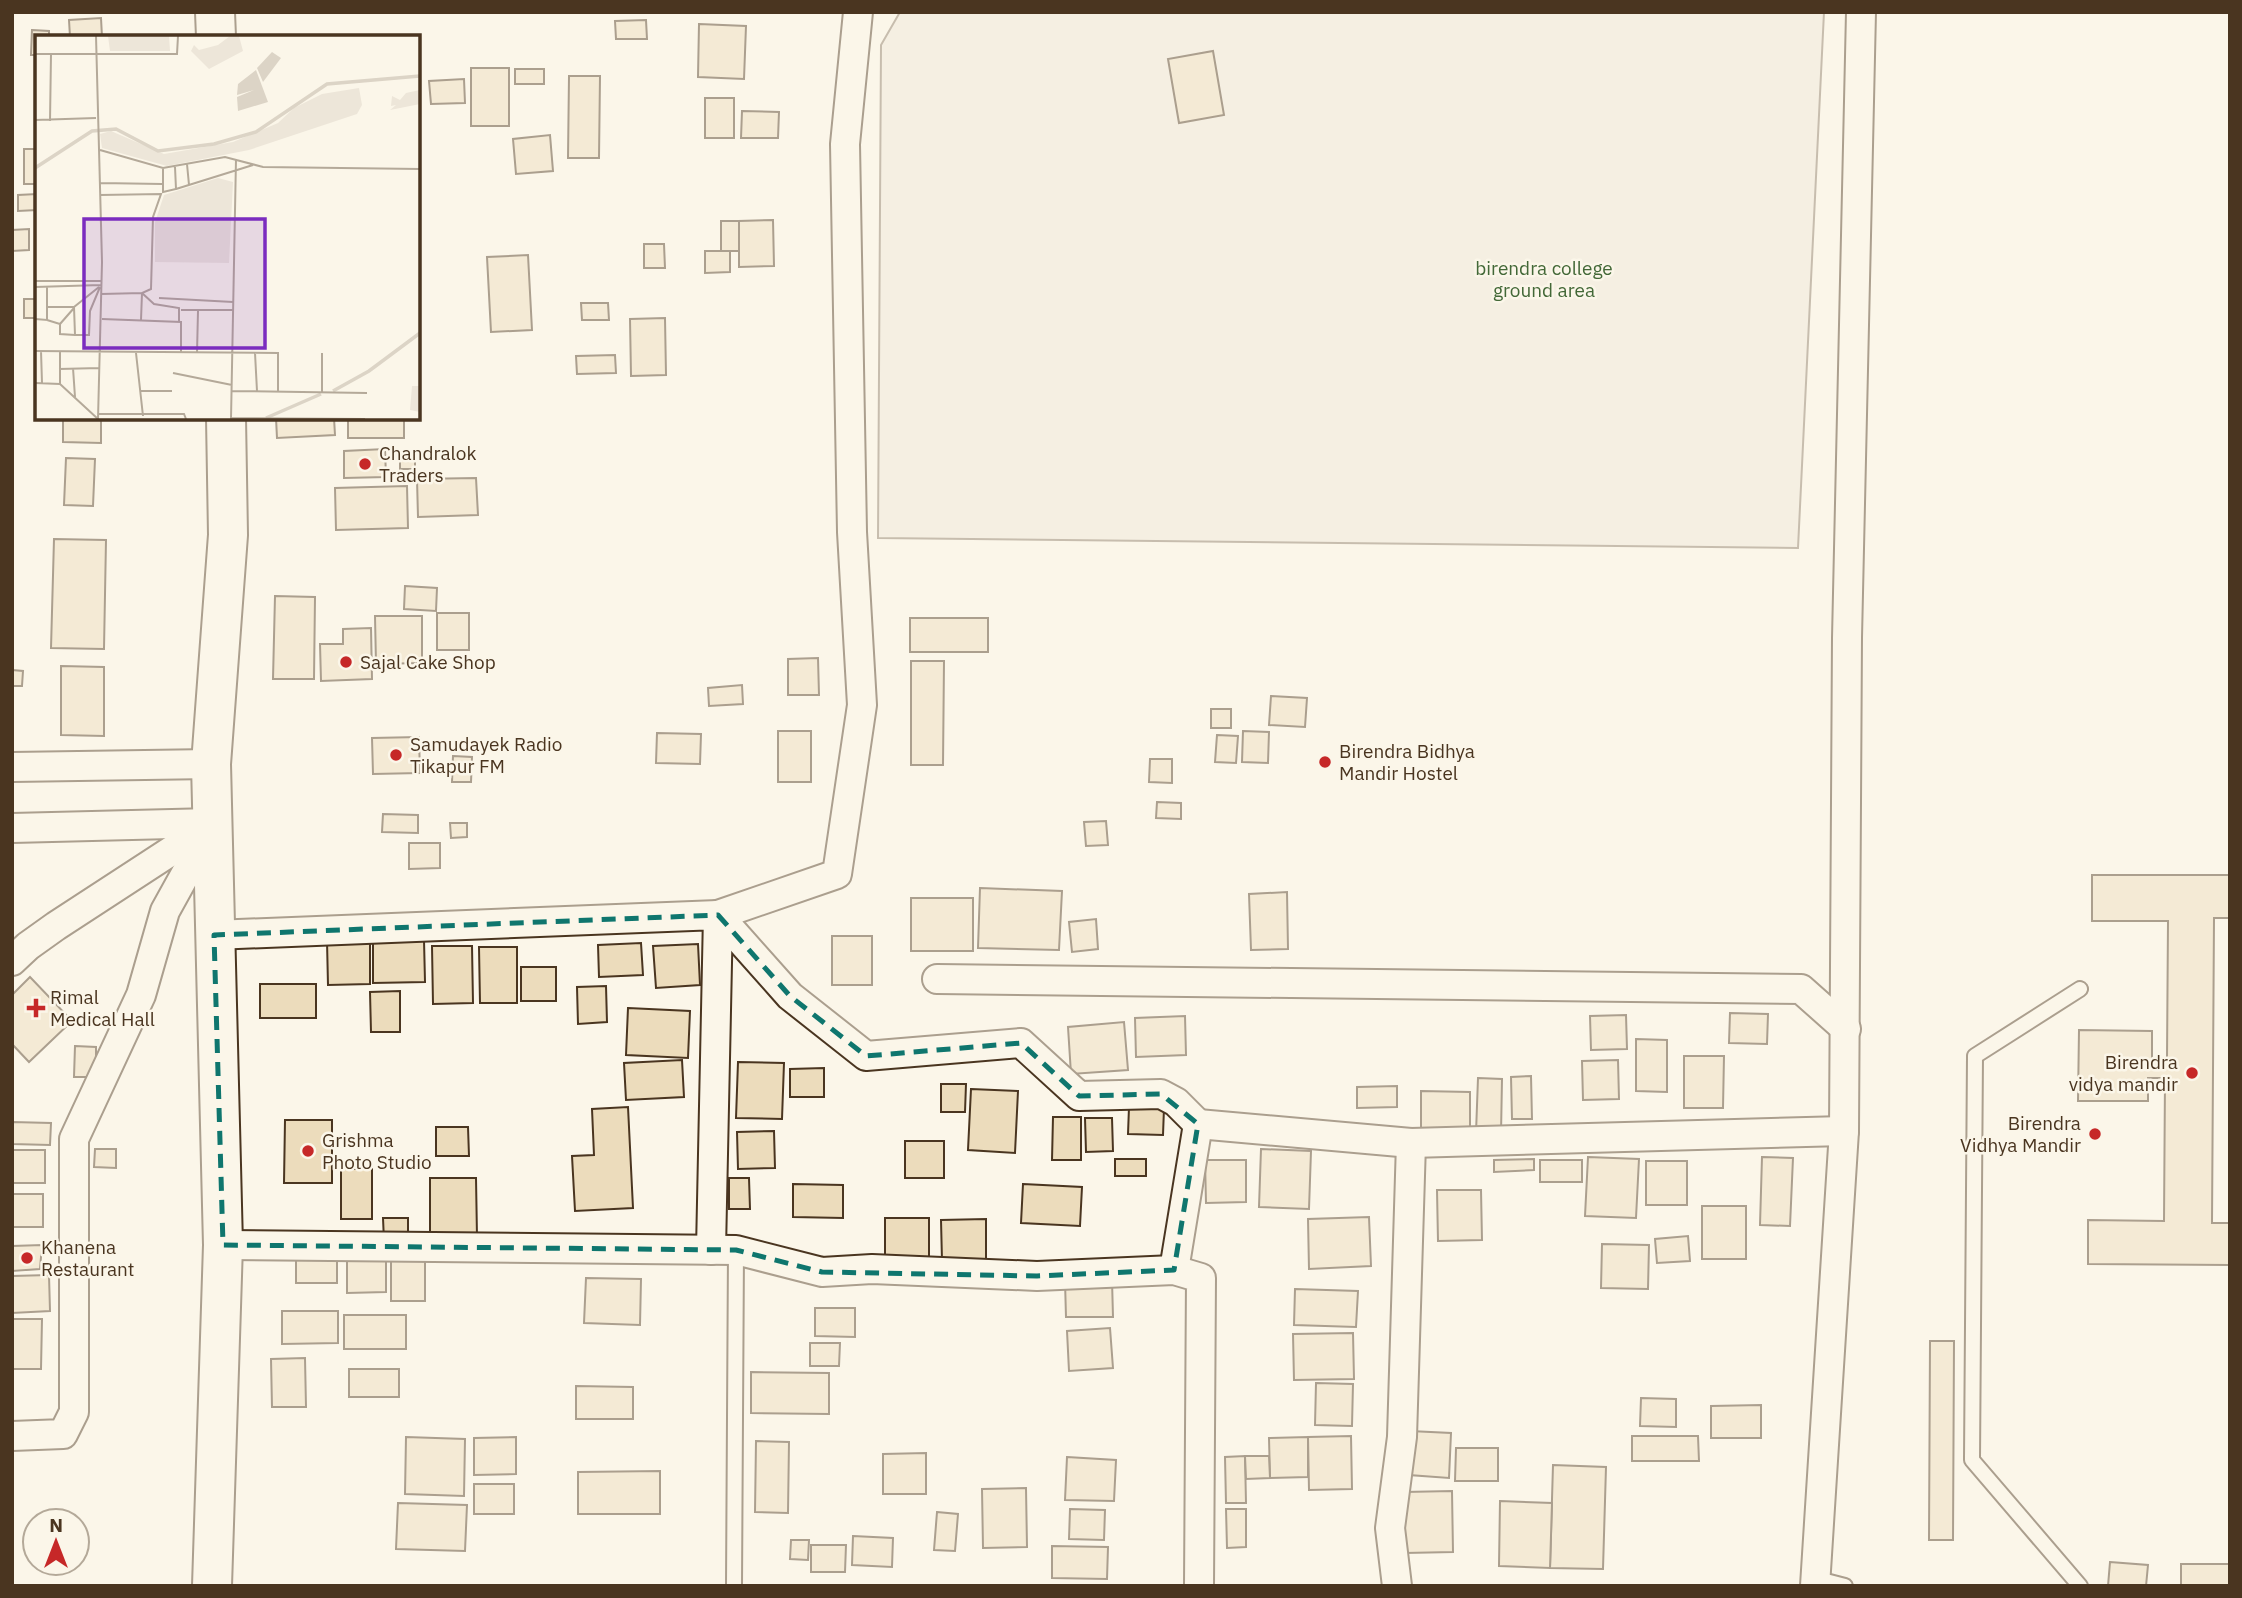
<svg xmlns="http://www.w3.org/2000/svg" width="2242" height="1598" font-family="'IBM Plex Sans',sans-serif">
<style>
.green{fill:#ede6d9;stroke:#887966;stroke-width:2}
.building{fill:#ecdcbc;stroke:#4a3520;stroke-width:2}
.lines{fill:none;stroke-linecap:round;stroke-linejoin:round}
.lane-casing{stroke:#4a3520;stroke-width:18}
.street-casing{stroke:#4a3520;stroke-width:32}
.secondary-casing{stroke:#4a3520;stroke-width:42}
.lane{stroke:#fbf6e9;stroke-width:14}
.street{stroke:#fbf6e9;stroke-width:28}
.secondary{stroke:#fbf6e9;stroke-width:38}
.marked{fill:none;stroke:#0f766e;stroke-width:5;stroke-dasharray:14 9;stroke-linejoin:round}
.poi-dot{fill:#c62828;stroke:#fbf6e9;stroke-width:2.5}
.labels{text-anchor:middle;dominant-baseline:central;stroke-width:5;stroke-linejoin:round;paint-order:stroke}
.park-label{font-size:19px;fill:#436837;stroke:#fbf6e9}
.poi-label{font-size:19px;fill:#4a3520;stroke:#fbf6e9;text-anchor:start}
.inset-river{fill:none;stroke:#dcd4c6;stroke-width:3.5}
.inset-road{fill:none;stroke:#b4a999;stroke-width:2}
.view{fill:#7b2cbf;fill-opacity:0.15;stroke:#7b2cbf;stroke-width:3.5}
.inset-edge{fill:none;stroke:#4a3520;stroke-width:3.5}
</style>
<rect width="100%" height="100%" fill="#fbf6e9"/>
<polygon class="green" points="900,12 1824,12 1798,548 878,538 881,45"/>
<g class="building">
<polygon points="101,18 102,37 70,37 69,20"/>
<polygon points="646,20 647,39 616,39 615,21"/>
<polygon points="699,24 746,26 744,79 698,77"/>
<polygon points="32,30 49,31 49,37 37,37 37,55 31,55"/>
<polygon points="1213,51 1224,115 1179,123 1168,59"/>
<rect x="471" y="68" width="38" height="58"/>
<rect x="515" y="69" width="29" height="15"/>
<polygon points="569,76 600,76 599,158 568,158"/>
<polygon points="464,79 465,103 431,104 429,81"/>
<rect x="705" y="98" width="29" height="40"/>
<polygon points="742,111 779,112 778,138 741,138"/>
<polygon points="550,135 553,171 516,174 513,139"/>
<rect x="24" y="149" width="13" height="35"/>
<polygon points="37,194 37,210 18,211 18,195"/>
<polygon points="773,220 774,266 739,267 739,221"/>
<rect x="721" y="221" width="18" height="30"/>
<polygon points="29,229 29,250 12,251 12,230"/>
<polygon points="644,244 664,244 665,268 644,268"/>
<polygon points="705,251 730,251 730,272 705,273"/>
<polygon points="528,255 532,330 491,332 487,257"/>
<rect x="24" y="299" width="13" height="19"/>
<polygon points="581,303 608,303 609,320 582,320"/>
<polygon points="665,318 666,375 631,376 630,319"/>
<polygon points="615,355 616,373 577,374 576,356"/>
<polygon points="63,418 101,418 101,443 63,442"/>
<polygon points="276,418 334,418 335,435 277,438"/>
<rect x="348" y="418" width="56" height="20"/>
<polygon points="385,449 386,477 344,478 344,451"/>
<rect x="400" y="454" width="15" height="15"/>
<polygon points="66,458 95,459 93,506 64,505"/>
<polygon points="476,478 478,515 418,517 417,479"/>
<polygon points="407,486 408,528 336,530 335,488"/>
<polygon points="54,539 106,540 104,649 51,648"/>
<polygon points="405,586 437,588 436,611 404,609"/>
<polygon points="275,596 315,597 314,679 273,679"/>
<rect x="437" y="613" width="32" height="37"/>
<polygon points="375,616 422,616 422,663 376,664"/>
<rect x="910" y="618" width="78" height="34"/>
<polygon points="371,628 372,679 321,681 320,644 343,644 343,629"/>
<polygon points="818,658 819,695 788,695 788,659"/>
<polygon points="911,661 944,661 943,765 911,765"/>
<polygon points="61,666 104,667 104,736 61,735"/>
<polygon points="12,670 23,671 22,686 12,686"/>
<polygon points="742,685 743,704 709,706 708,688"/>
<polygon points="1271,696 1307,698 1305,727 1269,725"/>
<rect x="1211" y="709" width="20" height="19"/>
<rect x="778" y="731" width="33" height="51"/>
<polygon points="1243,731 1269,732 1268,763 1242,762"/>
<polygon points="657,733 701,734 700,764 656,763"/>
<polygon points="1217,735 1238,736 1236,763 1215,762"/>
<polygon points="419,737 420,773 373,774 372,738"/>
<polygon points="453,756 472,757 471,782 452,782"/>
<polygon points="1150,759 1172,759 1172,783 1149,782"/>
<polygon points="1157,802 1181,803 1181,819 1156,818"/>
<polygon points="383,814 418,815 418,833 382,832"/>
<polygon points="1106,821 1108,845 1086,846 1084,822"/>
<polygon points="450,823 467,823 467,837 451,838"/>
<polygon points="409,843 440,843 440,868 409,869"/>
<polygon points="2092,875 2230,875 2230,918 2214,918 2212,1223 2230,1223 2230,1265 2088,1264 2088,1220 2164,1221 2165,1078 2148,1078 2148,1101 2078,1101 2079,1030 2152,1031 2152,1058 2167,1058 2168,921 2092,921"/>
<polygon points="980,888 1062,891 1059,950 978,948"/>
<polygon points="1287,892 1288,949 1251,950 1249,894"/>
<rect x="911" y="898" width="62" height="53"/>
<polygon points="1096,919 1098,949 1072,952 1069,922"/>
<rect x="832" y="936" width="40" height="49"/>
<polygon points="373,940 424,940 425,982 373,983"/>
<polygon points="327,941 370,941 370,984 328,985"/>
<polygon points="641,943 643,975 599,977 598,945"/>
<polygon points="698,944 700,985 656,988 653,946"/>
<polygon points="432,946 472,946 473,1003 433,1004"/>
<polygon points="479,947 517,947 517,1003 480,1003"/>
<rect x="521" y="967" width="35" height="34"/>
<polygon points="30,977 72,1021 29,1062 12,1044 12,995"/>
<rect x="260" y="984" width="56" height="34"/>
<polygon points="606,986 607,1022 578,1024 577,987"/>
<polygon points="400,991 400,1032 371,1032 370,992"/>
<polygon points="628,1008 690,1011 688,1058 626,1055"/>
<polygon points="1730,1013 1768,1014 1767,1044 1729,1043"/>
<polygon points="1626,1015 1627,1049 1591,1050 1590,1016"/>
<polygon points="1185,1016 1186,1055 1136,1057 1135,1018"/>
<polygon points="1124,1022 1128,1070 1071,1074 1068,1027"/>
<polygon points="1636,1039 1667,1040 1667,1092 1636,1091"/>
<polygon points="75,1046 96,1047 96,1077 74,1077"/>
<polygon points="1684,1056 1724,1056 1723,1108 1684,1108"/>
<polygon points="682,1060 684,1097 626,1100 624,1063"/>
<polygon points="1618,1060 1619,1099 1583,1100 1582,1061"/>
<polygon points="738,1062 784,1063 782,1119 736,1118"/>
<polygon points="824,1068 824,1097 790,1097 790,1069"/>
<polygon points="1531,1076 1532,1119 1512,1119 1511,1077"/>
<polygon points="1478,1078 1502,1079 1501,1134 1476,1133"/>
<polygon points="941,1084 966,1084 965,1112 941,1112"/>
<polygon points="1397,1086 1397,1107 1357,1108 1357,1087"/>
<polygon points="971,1089 1018,1091 1015,1153 968,1150"/>
<polygon points="1421,1091 1470,1092 1470,1129 1421,1129"/>
<polygon points="628,1107 633,1208 575,1211 572,1156 594,1155 592,1109"/>
<polygon points="1129,1107 1164,1108 1163,1135 1128,1134"/>
<polygon points="1053,1117 1081,1117 1081,1160 1052,1160"/>
<polygon points="1085,1118 1112,1118 1113,1151 1086,1152"/>
<polygon points="285,1120 332,1120 332,1183 284,1183"/>
<polygon points="12,1122 51,1123 50,1145 12,1144"/>
<polygon points="436,1127 468,1127 469,1156 436,1156"/>
<polygon points="774,1131 775,1168 738,1169 737,1132"/>
<rect x="905" y="1141" width="39" height="37"/>
<polygon points="95,1149 116,1149 116,1168 94,1167"/>
<polygon points="1261,1149 1311,1151 1309,1209 1259,1207"/>
<rect x="12" y="1150" width="33" height="33"/>
<polygon points="1588,1157 1639,1159 1636,1218 1585,1216"/>
<polygon points="1762,1157 1793,1158 1790,1226 1760,1225"/>
<rect x="1115" y="1159" width="31" height="17"/>
<polygon points="1534,1159 1534,1170 1494,1172 1494,1160"/>
<polygon points="1205,1160 1246,1160 1246,1202 1206,1203"/>
<rect x="1540" y="1160" width="42" height="22"/>
<rect x="1646" y="1161" width="41" height="44"/>
<rect x="341" y="1169" width="31" height="50"/>
<polygon points="430,1178 476,1178 477,1237 430,1237"/>
<polygon points="729,1178 749,1178 750,1209 729,1209"/>
<polygon points="793,1184 843,1185 843,1218 793,1217"/>
<polygon points="1023,1184 1082,1187 1080,1226 1021,1223"/>
<polygon points="1437,1190 1481,1190 1482,1240 1438,1241"/>
<rect x="12" y="1194" width="31" height="33"/>
<rect x="1702" y="1206" width="44" height="53"/>
<polygon points="1369,1217 1371,1266 1309,1269 1308,1219"/>
<polygon points="383,1218 408,1218 408,1241 384,1241"/>
<polygon points="885,1218 929,1218 929,1261 885,1262"/>
<polygon points="986,1219 986,1261 942,1261 941,1220"/>
<polygon points="1688,1236 1690,1261 1657,1263 1655,1239"/>
<polygon points="1602,1244 1649,1245 1648,1289 1601,1288"/>
<polygon points="42,1245 40,1269 12,1271 12,1246"/>
<rect x="296" y="1259" width="41" height="24"/>
<polygon points="347,1259 386,1259 386,1292 347,1293"/>
<rect x="391" y="1261" width="34" height="40"/>
<polygon points="49,1275 50,1311 12,1313 12,1276"/>
<polygon points="586,1278 641,1279 640,1325 584,1323"/>
<polygon points="1112,1280 1113,1317 1066,1317 1065,1281"/>
<polygon points="1295,1289 1358,1291 1356,1327 1294,1325"/>
<polygon points="815,1308 855,1308 855,1337 815,1336"/>
<polygon points="282,1311 338,1311 338,1343 282,1344"/>
<rect x="344" y="1315" width="62" height="34"/>
<polygon points="12,1319 42,1319 41,1369 12,1369"/>
<polygon points="1110,1328 1113,1368 1069,1371 1067,1331"/>
<polygon points="1353,1333 1354,1379 1294,1380 1293,1334"/>
<polygon points="1930,1341 1954,1341 1953,1540 1929,1540"/>
<polygon points="810,1343 840,1343 839,1366 810,1366"/>
<polygon points="305,1358 306,1407 272,1407 271,1359"/>
<rect x="349" y="1369" width="50" height="28"/>
<polygon points="751,1372 829,1373 829,1414 751,1413"/>
<polygon points="1316,1383 1353,1384 1352,1426 1315,1425"/>
<polygon points="576,1386 633,1387 633,1419 576,1419"/>
<polygon points="1641,1398 1676,1399 1676,1427 1640,1426"/>
<polygon points="1761,1405 1761,1438 1711,1438 1711,1406"/>
<polygon points="1410,1431 1451,1433 1449,1478 1409,1475"/>
<polygon points="1351,1436 1352,1489 1309,1490 1308,1437"/>
<polygon points="1632,1436 1698,1436 1699,1461 1632,1461"/>
<polygon points="406,1437 465,1439 464,1496 405,1494"/>
<polygon points="516,1437 516,1474 474,1475 474,1438"/>
<polygon points="1308,1437 1308,1477 1270,1478 1269,1438"/>
<polygon points="756,1441 789,1442 788,1513 755,1512"/>
<polygon points="1456,1448 1498,1448 1498,1481 1455,1481"/>
<polygon points="926,1453 926,1494 883,1494 883,1454"/>
<polygon points="1245,1456 1246,1503 1226,1503 1225,1457"/>
<polygon points="1245,1456 1269,1456 1270,1478 1246,1479"/>
<polygon points="1067,1457 1116,1460 1114,1501 1065,1500"/>
<polygon points="1553,1465 1606,1467 1603,1569 1550,1568"/>
<polygon points="660,1471 660,1514 578,1514 578,1472"/>
<rect x="474" y="1484" width="40" height="30"/>
<polygon points="1026,1488 1027,1547 983,1548 982,1489"/>
<polygon points="1452,1491 1453,1552 1405,1553 1404,1492"/>
<polygon points="1500,1501 1552,1503 1550,1568 1499,1566"/>
<polygon points="398,1503 467,1505 465,1551 396,1549"/>
<polygon points="1070,1509 1105,1510 1104,1540 1069,1539"/>
<polygon points="1226,1509 1246,1509 1246,1547 1227,1548"/>
<polygon points="937,1512 958,1514 955,1551 934,1550"/>
<polygon points="853,1536 893,1538 892,1567 852,1565"/>
<polygon points="791,1540 809,1540 808,1560 790,1559"/>
<polygon points="811,1545 846,1545 845,1572 811,1572"/>
<polygon points="1052,1546 1108,1547 1107,1579 1052,1578"/>
<polygon points="2110,1562 2148,1565 2146,1586 2108,1586"/>
<rect x="2181" y="1564" width="49" height="22"/>
</g>
<g class="lines">
<g class="lane-casing">
<g id="lane">
<polyline points="1814,1578 1845,1586"/>
<polyline points="734,1586 736,1250"/>
<polyline points="2080,1586 1972,1460 1975,1056 2080,989"/>
</g>
</g>
<g class="street-casing">
<g id="street">
<polyline points="858,12 845,144 852,532 862,705 837,874 718,915 790,996 866,1056 1021,1043 1079,1096 1161,1094 1176,1102 1198,1124 1174,1270"/>
<polyline points="12,767 211,764"/>
<polyline points="12,828 212,823"/>
<polyline points="214,935 718,915 711,1250"/>
<polyline points="12,961 28,946 56,926 211,825"/>
<polyline points="937,979 1801,989 1846,1029"/>
<polyline points="1198,1124 1411,1143 1844,1131"/>
<polyline points="223,1245 736,1250 822,1272 872,1269 1037,1276 1174,1270 1201,1278 1199,1586"/>
<polyline points="12,1436 63,1434 74,1412 74,1139 141,995 165,911 212,826"/>
<polyline points="1397,1586 1390,1528 1402,1437 1411,1143"/>
<polyline points="1815,1586 1844,1131 1847,638 1861,12"/>
</g>
</g>
<g class="secondary-casing">
<g id="secondary">
<polyline points="215,12 216,37"/>
<polyline points="212,1586 223,1245 211,764 228,535 226,418"/>
</g>
</g>
<use href="#lane" class="lane"/>
<use href="#street" class="street"/>
<use href="#secondary" class="secondary"/>
</g>
<path d="M0 0H2242V1598H0ZM718,915l72,81 76,60 155,-13 58,53 82,-2 37,30 -24,146 -137,6 -215,-4 -86,-22 -513,-5 -9,-310z" fill="#fbf6e9" fill-opacity=".55" fill-rule="evenodd"/>
<path class="marked" d="M718,915l72,81 76,60 155,-13 58,53 82,-2 37,30 -24,146 -137,6 -215,-4 -86,-22 -513,-5 -9,-310z"/>
<g class="poi-dot">
<circle cx="365" cy="464" r="7"/>
<circle cx="346" cy="662" r="7"/>
<circle cx="396" cy="755" r="7"/>
<circle cx="1325" cy="762" r="7"/>
<path d="M32.5 997.5h7v7h7v7h-7v7h-7v-7h-7v-7h7z"/>
<circle cx="2192" cy="1073" r="7"/>
<circle cx="2095" cy="1134" r="7"/>
<circle cx="308" cy="1151" r="7"/>
<circle cx="27" cy="1258" r="7"/>
</g>
<g class="labels">
<g class="park-label">
<text x="1544" y="268">birendra college<tspan x="1544" dy="22">ground area</tspan></text>
</g>
<g class="poi-label">
<text x="379" y="453">Chandralok<tspan x="379" dy="22">Traders</tspan></text>
<text x="360" y="662">Sajal Cake Shop</text>
<text x="410" y="744">Samudayek Radio<tspan x="410" dy="22">Tikapur FM</tspan></text>
<text x="1339" y="751">Birendra Bidhya<tspan x="1339" dy="22">Mandir Hostel</tspan></text>
<text x="50" y="997">Rimal<tspan x="50" dy="22">Medical Hall</tspan></text>
<text x="2178" y="1062" text-anchor="end">Birendra<tspan x="2178" dy="22">vidya mandir</tspan></text>
<text x="2081" y="1123" text-anchor="end">Birendra<tspan x="2081" dy="22">Vidhya Mandir</tspan></text>
<text x="322" y="1140">Grishma<tspan x="322" dy="22">Photo Studio</tspan></text>
<text x="41" y="1247">Khanena<tspan x="41" dy="22">Restaurant</tspan></text>
</g>
</g>
<g transform="translate(35 35)">
<rect width="385" height="385" fill="#fbf6e9"/>
<path d="M73,1h61l1,15h-60zM195,1h9l4,15 -34,18 -18,-18 3,-6 5,5 19,-5zM324,53l3,17 -5,9 -108,36 -82,16 -65,-18 -2,-14 11,-3 53,23 69,-12 45,-19 16,-15 28,-14zM385,55v14l-30,6 6,-5 -5,1 1,-10 8,4 6,-7zM183,143l15,4 -4,81 -74,-1v-40l9,-27zM377,351h8v26l-10,-2z" fill="#ede6d9"/>
<path d="M237,17l9,6 -18,24 -6,-14zM221,35l12,32 -30,9 -1,-14 17,-7 -17,5 1,-11z" fill="#dcd4c6"/>
<path class="inset-river" d="M0,133l57,-37 24,-2 42,22 56,-7 42,-12 71,-48 93,-8M298,356l36,-20 51,-38M231,383l55,-24"/>
<path class="inset-road" d="M61,1l6,226 -4,157M0,19h142l1,-18M0,85l61,-2M15,86l1,-67M65,115l63,18 62,-11 38,10 157,2M152,129l2,21M128,134v24M65,148l62,1M141,154l77,-24M128,157l13,-3 -1,-22M65,160l61,-1 -8,23 -2,72 -9,4 12,11 25,4v14M0,246h66M0,252l66,-2M66,259l41,-1 -1,27M124,263l74,4M12,272h27l25,-20M39,272l1,28h14l1,-24 10,-24M146,275h52M0,284l12,1v-33M67,284l79,3v31M12,285l13,4v10l15,1M25,289l14,-16M0,316l243,2v38M6,316l1,32M25,316v33M101,318l7,63M162,318l1,-42M220,318l2,38M287,318v39M38,333l2,29M24,334l41,-1M138,338l59,12M0,348l25,1 38,35M106,356h31M197,356l135,2M63,379h86l2,5M196,383l134,1M196,384l5,-260"/>
<path class="view" d="M49,184h181v129h-181z"/>
<rect width="385" height="385" class="inset-edge"/>
</g>
<rect width="2242" height="1598" fill="none" stroke="#4a3520" stroke-width="28"/>
<g transform="translate(56 1542)"><circle r="33" fill="#fbf6e9" stroke="#b4a999" stroke-width="2"/>
<path d="M0-5L12 26L0 18L-12 26Z" fill="#c62828"/>
<text y="-10" font-size="19" font-weight="bold" text-anchor="middle" fill="#4a3520">N</text>
</g>
</svg>
